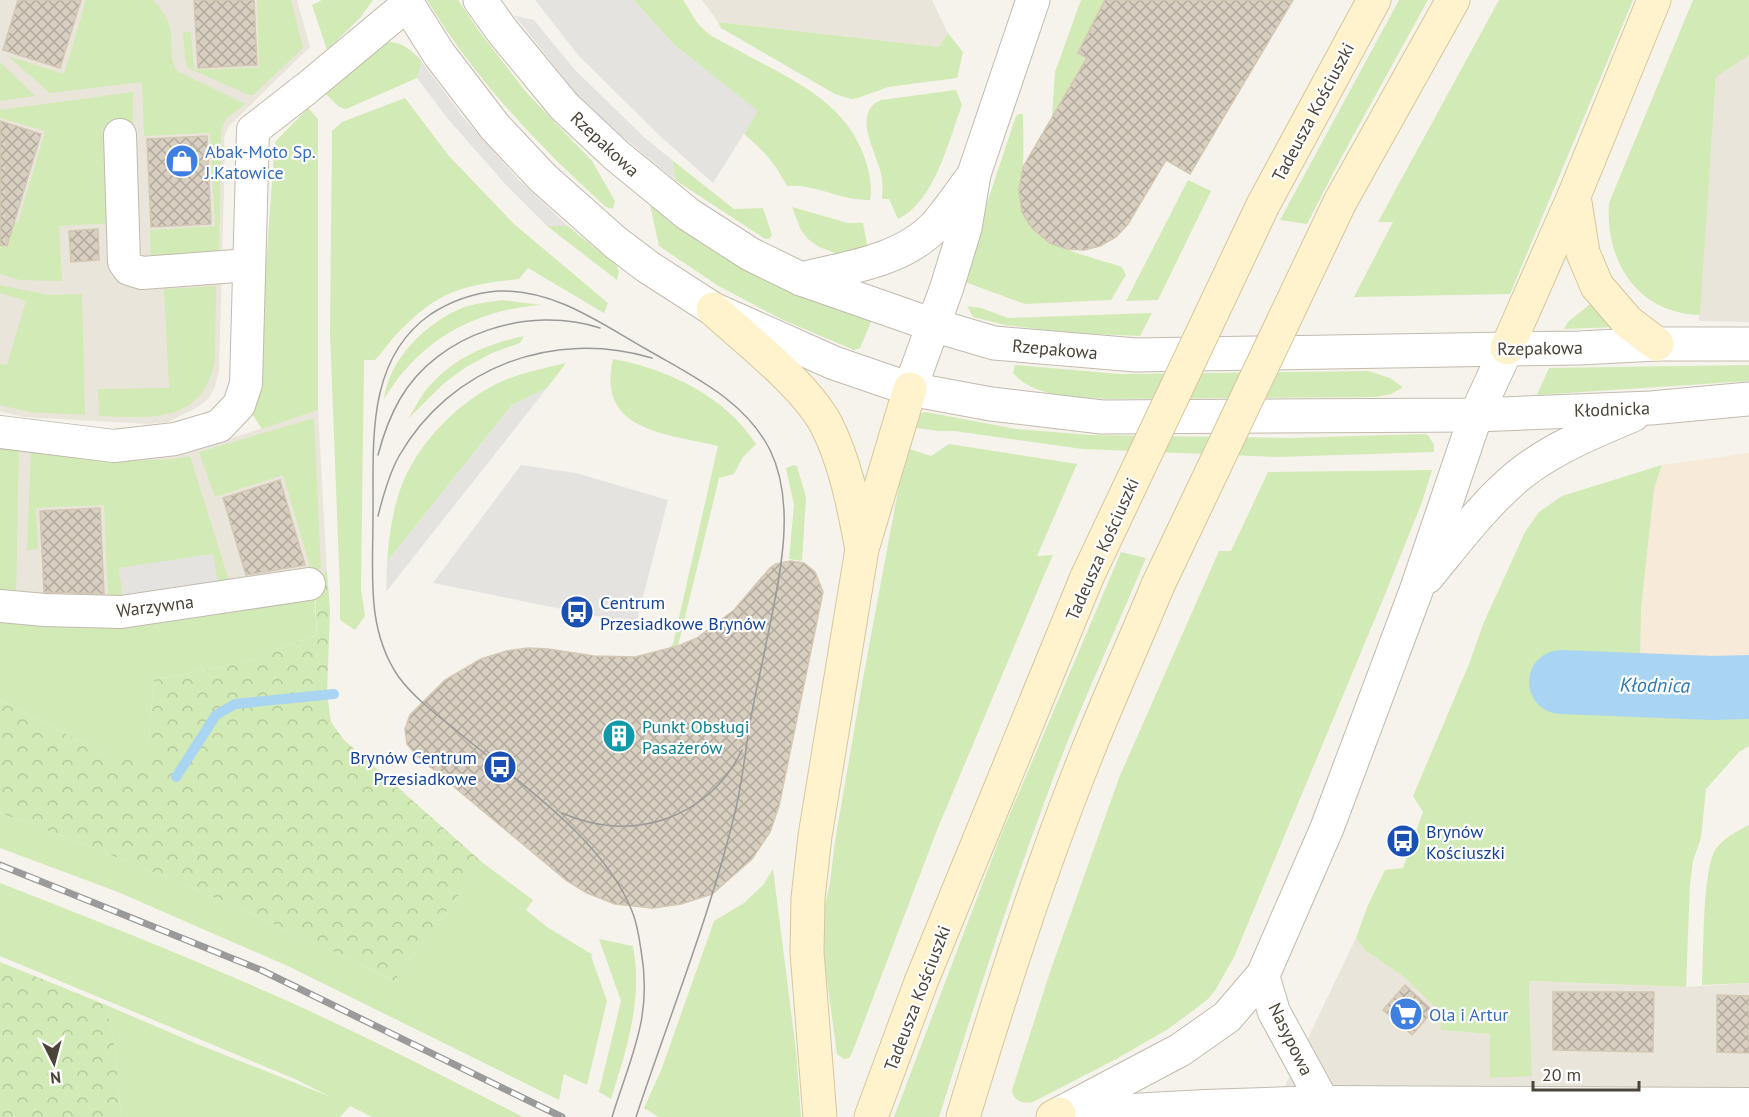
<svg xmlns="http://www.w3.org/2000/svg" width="1749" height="1117" font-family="'PT Sans',sans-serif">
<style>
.residential{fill:#eae5da}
.commercial{fill:#f7ead8}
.green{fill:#d2eab5}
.forest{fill:url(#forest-crowns)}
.parking{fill:#e5e3e0}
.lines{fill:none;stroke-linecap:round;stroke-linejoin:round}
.stream{stroke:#a9d4f2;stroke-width:10}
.river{stroke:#a9d4f2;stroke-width:64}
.building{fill:url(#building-cross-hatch);stroke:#d3c7b4;stroke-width:1.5}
.minor-casing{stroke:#c2bbae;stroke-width:34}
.tertiary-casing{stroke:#c2bbae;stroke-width:35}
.secondary-casing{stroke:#d6c79b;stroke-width:35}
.minor{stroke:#fff;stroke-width:32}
.tertiary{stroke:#fff;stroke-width:33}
.secondary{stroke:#fff3cd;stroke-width:33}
.tram{stroke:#9a9a9a;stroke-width:1.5}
.rail-casing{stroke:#9a9a9a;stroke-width:7}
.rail{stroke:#fff;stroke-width:4.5;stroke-dasharray:14;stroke-linecap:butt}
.secondary-bridge-casing{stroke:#d6c79b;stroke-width:35;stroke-linecap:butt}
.secondary-bridge{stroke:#fff3cd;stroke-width:33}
.labels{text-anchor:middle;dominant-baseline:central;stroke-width:4.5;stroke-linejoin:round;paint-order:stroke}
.street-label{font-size:18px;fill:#4b4439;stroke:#fff}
.shop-label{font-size:18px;fill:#366cbe;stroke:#fff;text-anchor:start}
.transit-label{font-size:18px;fill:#164399;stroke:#fff;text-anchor:start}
.culture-label{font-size:18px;fill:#0d838f;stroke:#fff;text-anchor:start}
.water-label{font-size:20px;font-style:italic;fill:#2e7ab2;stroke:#fff}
</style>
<defs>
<pattern id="forest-crowns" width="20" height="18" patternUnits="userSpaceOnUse" patternTransform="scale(1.5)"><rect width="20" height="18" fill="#d2eab5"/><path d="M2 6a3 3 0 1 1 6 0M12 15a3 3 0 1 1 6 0" fill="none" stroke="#b6ca9c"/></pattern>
<pattern id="building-cross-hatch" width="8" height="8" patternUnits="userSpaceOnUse" patternTransform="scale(1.5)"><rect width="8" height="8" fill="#d8cfc1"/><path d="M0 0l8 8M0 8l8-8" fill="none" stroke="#b1aa9e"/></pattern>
</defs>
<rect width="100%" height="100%" fill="#f6f3ec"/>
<g class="residential">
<polygon points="0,0 297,0 310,47 229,126 224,137 225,152 219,372 215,386 209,398 198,407 168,422 148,424 24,417 0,411"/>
<polygon points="702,0 932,0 948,33 939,47 718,22"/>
<polygon points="1749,55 1749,322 1699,321 1716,77"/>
<polygon points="318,410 327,572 120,604 9,600 0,440 166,454 205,447"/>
<polygon points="1356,938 1366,951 1404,977 1441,1012 1441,1030 1490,1034 1490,1078 1532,1075 1529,981 1686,987 1749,983 1749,1117 1270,1117"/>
</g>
<polygon class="commercial" points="1749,453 1749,662 1640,661 1641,609 1654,489 1662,465"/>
<g class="green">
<path d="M86,0h67c6,7 13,14 16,24 5,15 -1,33 8,47l68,33 -19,15 -5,11 -2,119 -4,5 -64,9 -1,-33 65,-4 -5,-93 -66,3 -2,-54 -92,11 -42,-37 56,18z"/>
<polygon points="257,0 291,0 303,48 253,95 249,95 188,68 185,58 183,32 191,32 194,68 197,70 259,67"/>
<polygon points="322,0 373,0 360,18 327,50 312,5"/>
<path d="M427,0h31l21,31 47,61 66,69 23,40 -2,8 -7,-2c-68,-61 -131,-128 -179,-207z"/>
<path d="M634,0h49c7,10 12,22 21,30 9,8 21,13 32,19 47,27 105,48 126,102 6,15 11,32 8,49 -29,1 -54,-16 -83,-14 -13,-24 -22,-34 -43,-52l13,-23 -85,-68z"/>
<polygon points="1081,0 1105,0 1088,57 1052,118 1055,72"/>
<polygon points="1399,0 1428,0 1342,156 1307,224 1280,220"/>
<polygon points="1499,0 1633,0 1510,294 1354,297 1393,222 1378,222"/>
<path d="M1693,0h56v55l-33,22 -16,238c-63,-2 -95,-54 -91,-112z"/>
<polygon points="718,22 939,47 948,33 963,52 957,78 888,87 858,98 851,99 835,94 721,28"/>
<path d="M386,41c17,2 25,8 36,21l-5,16 -71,31 -7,-2 -14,-14z"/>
<polygon points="0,62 35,96 0,101"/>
<path d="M956,90l6,15c-14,37 -27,96 -64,114l-9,-20h-7c1,-10 1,-19 -2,-29 -5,-20 -28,-58 1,-70z"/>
<polygon points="133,92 133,129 116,223 59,226 62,281 20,280 0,274 0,218 18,223 45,131 0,118 0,110"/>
<path d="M405,98l44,58 65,68 94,79 -4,10 -76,-45 -9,11c-62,7 -83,13 -126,59 -6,7 -11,15 -18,22h-11l-3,229 4,27 -10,14 -15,-10v-29l-10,-258 2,-202 10,-9z"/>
<polygon points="308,108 318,119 318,410 262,429 248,408 258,374 275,142"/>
<path d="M1019,114h4c0,17 1,34 0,50 0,10 -5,19 -4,28 2,53 62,61 103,75l4,8 -15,25 -86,4 -60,-22 2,-19 49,-147z"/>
<polygon points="672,160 734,209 763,208 772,235 769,239 765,239 675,180"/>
<polygon points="1188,180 1211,191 1158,300 1126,301"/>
<polygon points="652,202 868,317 871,322 860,348 854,350 781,319 717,285 659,246 650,205"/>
<polygon points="792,207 848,223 863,223 867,244 865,249 838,254 819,247 808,239 801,230"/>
<polygon points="547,226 568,226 617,266 619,272 617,280"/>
<polygon points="0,285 49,295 82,294 85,415 30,412 0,405 0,364 7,365 26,301 0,293"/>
<path d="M216,286l-1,73c-11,65 -64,59 -116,57l-1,-27 71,-1 -5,-99z"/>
<path d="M503,300l38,5c-53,4 -100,24 -135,64 -9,9 -15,20 -22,30 5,-40 42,-76 78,-91 13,-5 28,-6 41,-8z"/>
<polygon points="1595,300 1617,327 1564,329 1568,322"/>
<polygon points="967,306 981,308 1008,318 1152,313 1140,336 1071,333 1005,325 973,317"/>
<path d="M524,336l-4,7 -28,10 -26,14 -23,17 -35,35c8,-13 15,-28 26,-38 24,-25 57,-38 90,-45z"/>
<path d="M613,359c55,10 112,37 143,85l-13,13 -9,17 -15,4 -41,168 -11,4 6,-6 45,-198c-51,-13 -122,-14 -105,-87z"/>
<path d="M566,363l-19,25 -35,17 -125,157c2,-24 5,-49 13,-72 16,-46 60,-91 105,-110 20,-8 40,-12 61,-17z"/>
<path d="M1015,365l104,9 249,-3 22,7 11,8 1,2 -11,6 -15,3 -270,2c-31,-3 -71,-1 -93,-26z"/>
<polygon points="1749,365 1749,381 1537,395 1549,368"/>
<polygon points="926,412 1016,429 1090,435 1290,438 1424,434 1428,435 1434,445 1434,452 1276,457 1083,449 954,431 938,431 911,427 919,414"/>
<polygon points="314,418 321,569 267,579 310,566 283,475 215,497 199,452"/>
<polygon points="949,444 1077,464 1037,556 1053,555 1045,573 937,830 852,1053 849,1058 844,1059 837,1054 820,928 830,883 835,841 864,673 906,448 931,456"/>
<polygon points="0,445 19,449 16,597 0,595"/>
<path d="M31,448c52,8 106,18 159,8l40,128 -12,3 -5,-33 -94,14 4,32 -15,-1 -4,-94 -68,3 2,41 -11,1z"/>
<polygon points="794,465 797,466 806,497 802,561 789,559 794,505 786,468"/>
<polygon points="1662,465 1654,489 1641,609 1640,661 1749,662 1749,746 1739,752 1706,789 1701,838 1693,861 1690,884 1686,987 1529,981 1532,1076 1490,1078 1490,1034 1441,1030 1440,1012 1404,977 1366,951 1356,938 1368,905 1385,870 1403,868 1423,812 1413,796 1469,664 1484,622 1525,532 1539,512 1562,496"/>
<path d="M1432,470l-10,32 -38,95 -150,360 -18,32 -8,10 -14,11 -26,19 -50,29 -85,44c-10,2 -20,-1 -21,-12l38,-118 69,-194 100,-227h12l37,-79z"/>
<path d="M1121,552l25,6c-35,83 -73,164 -103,248 -38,103 -71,207 -104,311h-45l107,-282z"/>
<polygon points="314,591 317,635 242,663 154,680 147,758 111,757 0,700 0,614"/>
<path d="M0,813c135,49 266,104 394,168l89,-118 50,37 -7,10 21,17 46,28 -2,1 16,45 -20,84 -23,-11 -5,26 -269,-133 -172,-75 -118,-44z"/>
<path d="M1749,825v158l-47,2c2,-30 0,-112 13,-135 8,-12 22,-19 34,-25z"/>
<polygon points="773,869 796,1051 801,1117 659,1117 644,1108 662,1068 714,921 744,903 763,885"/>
<path d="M0,883c92,36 184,72 274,112 84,37 167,80 249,122h-151l-22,-11 -10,11h-219l-6,-67 -9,-45 91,39 134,53 -36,-18 -295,-123z"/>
<path d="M599,939l34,7c10,54 -6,102 -22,153l-12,-7 22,-91z"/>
</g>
<g class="forest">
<path d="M327,572l3,38 -3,83 4,29 12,17 140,124 -89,118c-128,-64 -259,-119 -394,-168v-113l111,57h36l7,-77 88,-17 75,-28 -3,-61z"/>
<polygon points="0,962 106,1005 115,1050 121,1117 0,1117"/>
</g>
<g class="parking">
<polygon points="535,0 634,0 672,43 758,111 713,183 659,135 579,56"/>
<polygon points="515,16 534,20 574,69 644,137 672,160 675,180 611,127 578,96"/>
<polygon points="422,62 463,117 518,179 568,226 547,226 507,186 448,119 417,78"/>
<polygon points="547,388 386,592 387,562 512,405"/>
<polygon points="521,465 576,473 668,500 636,624 433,583"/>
<polygon points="213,554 220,598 125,612 119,568"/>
</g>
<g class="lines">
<polyline class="stream" points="176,777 216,715 235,704 334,694"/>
<polyline class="river" points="1561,682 1713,688 1749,687"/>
</g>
<g class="building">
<polygon points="18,0 81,0 60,68 3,50"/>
<polygon points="194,0 254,0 257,65 198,68"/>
<polygon points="1105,0 1293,0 1190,174 1166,160 1128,224 1116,237 1100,246 1084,250 1067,249 1050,243 1032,228 1022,212 1019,190 1023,167 1087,58 1078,53"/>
<polygon points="0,121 41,134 7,246 0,245"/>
<polygon points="207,136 211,224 151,227 147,139"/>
<polygon points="98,229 99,260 71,262 69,231"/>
<polygon points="280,480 305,565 246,575 223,498"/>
<polygon points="100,508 104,594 44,592 40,511"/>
<polygon points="790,561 804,563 815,572 823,592 779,806 770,832 752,859 712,894 681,904 653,908 615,904 587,893 567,881 416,755 407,744 405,729 410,715 445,680 481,659 507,651 528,648 548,649 594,656 635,657 678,646 697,638 734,610 770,568 776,564"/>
<polygon points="1405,985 1433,1011 1412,1035 1383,1010"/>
<polygon points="1553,992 1654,992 1653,1052 1553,1050"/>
<polygon points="1717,995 1749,996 1749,1053 1717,1052"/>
</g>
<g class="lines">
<g class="minor-casing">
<g id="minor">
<polyline points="120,135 124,262 129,269 142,273 249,265"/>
<polyline points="0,432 114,446 175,439 219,426 239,405 246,384 253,130 307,88 408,4"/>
<polyline points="0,606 45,610 121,612 309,584"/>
<polyline points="1263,975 1274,1012 1323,1102"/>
<polyline points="1059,1114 1205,1106 1323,1102 1749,1104"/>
</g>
</g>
<g class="tertiary-casing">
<g id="tertiary">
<polyline points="405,0 439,54 495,127 543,178 615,242 648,267 713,309 834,363 910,389 991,404 1102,417 1476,415 1651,408 1749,399"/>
<polyline points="480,0 503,32 564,106 616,155 688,214 750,254 801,279 933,325 994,343 1136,355 1579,348 1657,344 1749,344"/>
<path d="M801,279c45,-11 102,-18 135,-54 12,-14 23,-30 34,-45"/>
<polyline points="910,389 947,287 965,228 974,174 1033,0"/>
<path d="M1427,577c29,-35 57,-73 92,-102 34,-27 74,-43 114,-60"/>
<polyline points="1059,1114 1180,1050 1227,1017 1263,975 1327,828 1416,591 1476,415 1507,348"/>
</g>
</g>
<g class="secondary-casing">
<g id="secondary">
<polyline points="1574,196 1583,253 1597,286 1628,322 1657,344"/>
<polyline points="1340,202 1453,0"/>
<polyline points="1263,205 1374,0"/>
<path d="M713,309c34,31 92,76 113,115 19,37 27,79 35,120"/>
<polyline points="1507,348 1574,196 1654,0"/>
<polyline points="820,1117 807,952 808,898 815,836 862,549 910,389"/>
<polyline points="871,1117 921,982 1087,577"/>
<path d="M963,1117c37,-121 75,-242 122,-359 23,-58 49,-115 73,-173"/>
<polyline points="1053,1117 1059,1114"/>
</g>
</g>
<use href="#minor" class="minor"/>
<use href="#tertiary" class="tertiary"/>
<use href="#secondary" class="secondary"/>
<g class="tram">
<path d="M378,455c5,-19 12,-39 22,-56 38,-66 129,-94 200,-71"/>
<path d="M378,516c5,-20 11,-42 21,-60 52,-90 155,-127 253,-98"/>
<path d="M562,813c69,31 147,6 180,-63"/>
<path d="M612,1117c19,-62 41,-100 29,-167 -2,-14 -4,-27 -9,-39 -28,-72 -117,-131 -175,-180 -20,-16 -44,-34 -59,-55 -32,-47 -25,-103 -25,-157 1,-72 -9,-159 58,-205 20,-13 43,-21 67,-23 56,-2 102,32 148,58 46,27 99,51 124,101 30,61 5,145 -7,209 -5,23 -10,46 -14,69 -4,27 -7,54 -13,80 -25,106 -66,206 -100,309"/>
</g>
<g class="rail-casing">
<polyline id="rail" points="0,865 261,970 562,1117"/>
</g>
<use href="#rail" class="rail"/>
<g class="secondary-bridge-casing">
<g id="secondary-bridge">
<polyline points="1087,577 1263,205"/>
<polyline points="1158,585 1340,202"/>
</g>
</g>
<use href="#secondary-bridge" class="secondary-bridge"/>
</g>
<defs>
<g id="shop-disc" transform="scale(1.725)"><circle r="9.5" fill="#3f7fe0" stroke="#fff"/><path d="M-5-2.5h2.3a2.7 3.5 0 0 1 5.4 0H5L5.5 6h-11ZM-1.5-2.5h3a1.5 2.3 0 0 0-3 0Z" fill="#fff"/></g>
<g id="bus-disc" transform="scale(1.725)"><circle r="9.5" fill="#1a4fb4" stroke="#fff"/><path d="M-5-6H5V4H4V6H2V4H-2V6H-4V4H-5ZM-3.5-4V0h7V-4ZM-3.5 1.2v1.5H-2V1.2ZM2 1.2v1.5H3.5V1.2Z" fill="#fff"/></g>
<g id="building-disc" transform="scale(1.725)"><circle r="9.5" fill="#0f9aa8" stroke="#fff"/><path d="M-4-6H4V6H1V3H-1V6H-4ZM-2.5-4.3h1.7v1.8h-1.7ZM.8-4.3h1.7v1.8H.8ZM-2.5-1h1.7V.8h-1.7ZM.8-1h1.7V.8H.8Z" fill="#fff"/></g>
<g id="supermarket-disc" transform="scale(1.725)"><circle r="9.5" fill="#3f7fe0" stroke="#fff"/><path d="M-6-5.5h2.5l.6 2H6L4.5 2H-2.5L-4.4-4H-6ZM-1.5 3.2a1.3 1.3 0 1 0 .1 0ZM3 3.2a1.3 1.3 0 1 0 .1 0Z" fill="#fff"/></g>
</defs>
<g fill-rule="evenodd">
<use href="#shop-disc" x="182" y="161"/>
<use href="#bus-disc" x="577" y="612"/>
<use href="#building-disc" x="619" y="736"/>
<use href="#bus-disc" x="500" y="767"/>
<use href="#bus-disc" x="1403" y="841"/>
<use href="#supermarket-disc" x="1406" y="1014"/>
</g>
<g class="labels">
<g class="street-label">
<text transform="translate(1313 112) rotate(-62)">Tadeusza Kościuszki</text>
<text transform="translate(605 144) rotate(43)">Rzepakowa</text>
<text transform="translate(1540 348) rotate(-1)">Rzepakowa</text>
<text transform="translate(1055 349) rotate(5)">Rzepakowa</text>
<text transform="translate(1612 409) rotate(-2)">Kłodnicka</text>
<text transform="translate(1102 549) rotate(-66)">Tadeusza Kościuszki</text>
<text transform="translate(155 606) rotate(-7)">Warzywna</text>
<text transform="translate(917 998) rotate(-69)">Tadeusza Kościuszki</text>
<text transform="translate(1291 1039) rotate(64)">Nasypowa</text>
</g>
<g class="shop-label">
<text x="205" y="151">Abak-Moto Sp.<tspan x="205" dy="21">J.Katowice</tspan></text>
<text x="1429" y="1014">Ola i Artur</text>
</g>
<g class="transit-label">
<text x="600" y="602">Centrum<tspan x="600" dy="21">Przesiadkowe Brynów</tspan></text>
<text x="477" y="757" text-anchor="end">Brynów Centrum<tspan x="477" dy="21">Przesiadkowe</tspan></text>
<text x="1426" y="831">Brynów<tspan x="1426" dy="21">Kościuszki</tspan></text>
</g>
<g class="culture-label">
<text x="642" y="726">Punkt Obsługi<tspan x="642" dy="21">Pasażerów</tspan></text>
</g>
<g class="water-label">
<text transform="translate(1655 685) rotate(1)">Kłodnica</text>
</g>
</g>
<g transform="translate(54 1063) rotate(174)" stroke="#ffffff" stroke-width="4.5" paint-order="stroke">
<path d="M0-4.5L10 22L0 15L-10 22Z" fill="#4b4439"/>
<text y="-9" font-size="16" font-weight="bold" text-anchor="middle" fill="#4b4439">N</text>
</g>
<path d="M1533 1081v9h106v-9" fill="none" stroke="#4b4439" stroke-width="3"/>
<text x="1542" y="1081" font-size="18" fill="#4b4439" stroke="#ffffff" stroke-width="4.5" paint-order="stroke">20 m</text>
</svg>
